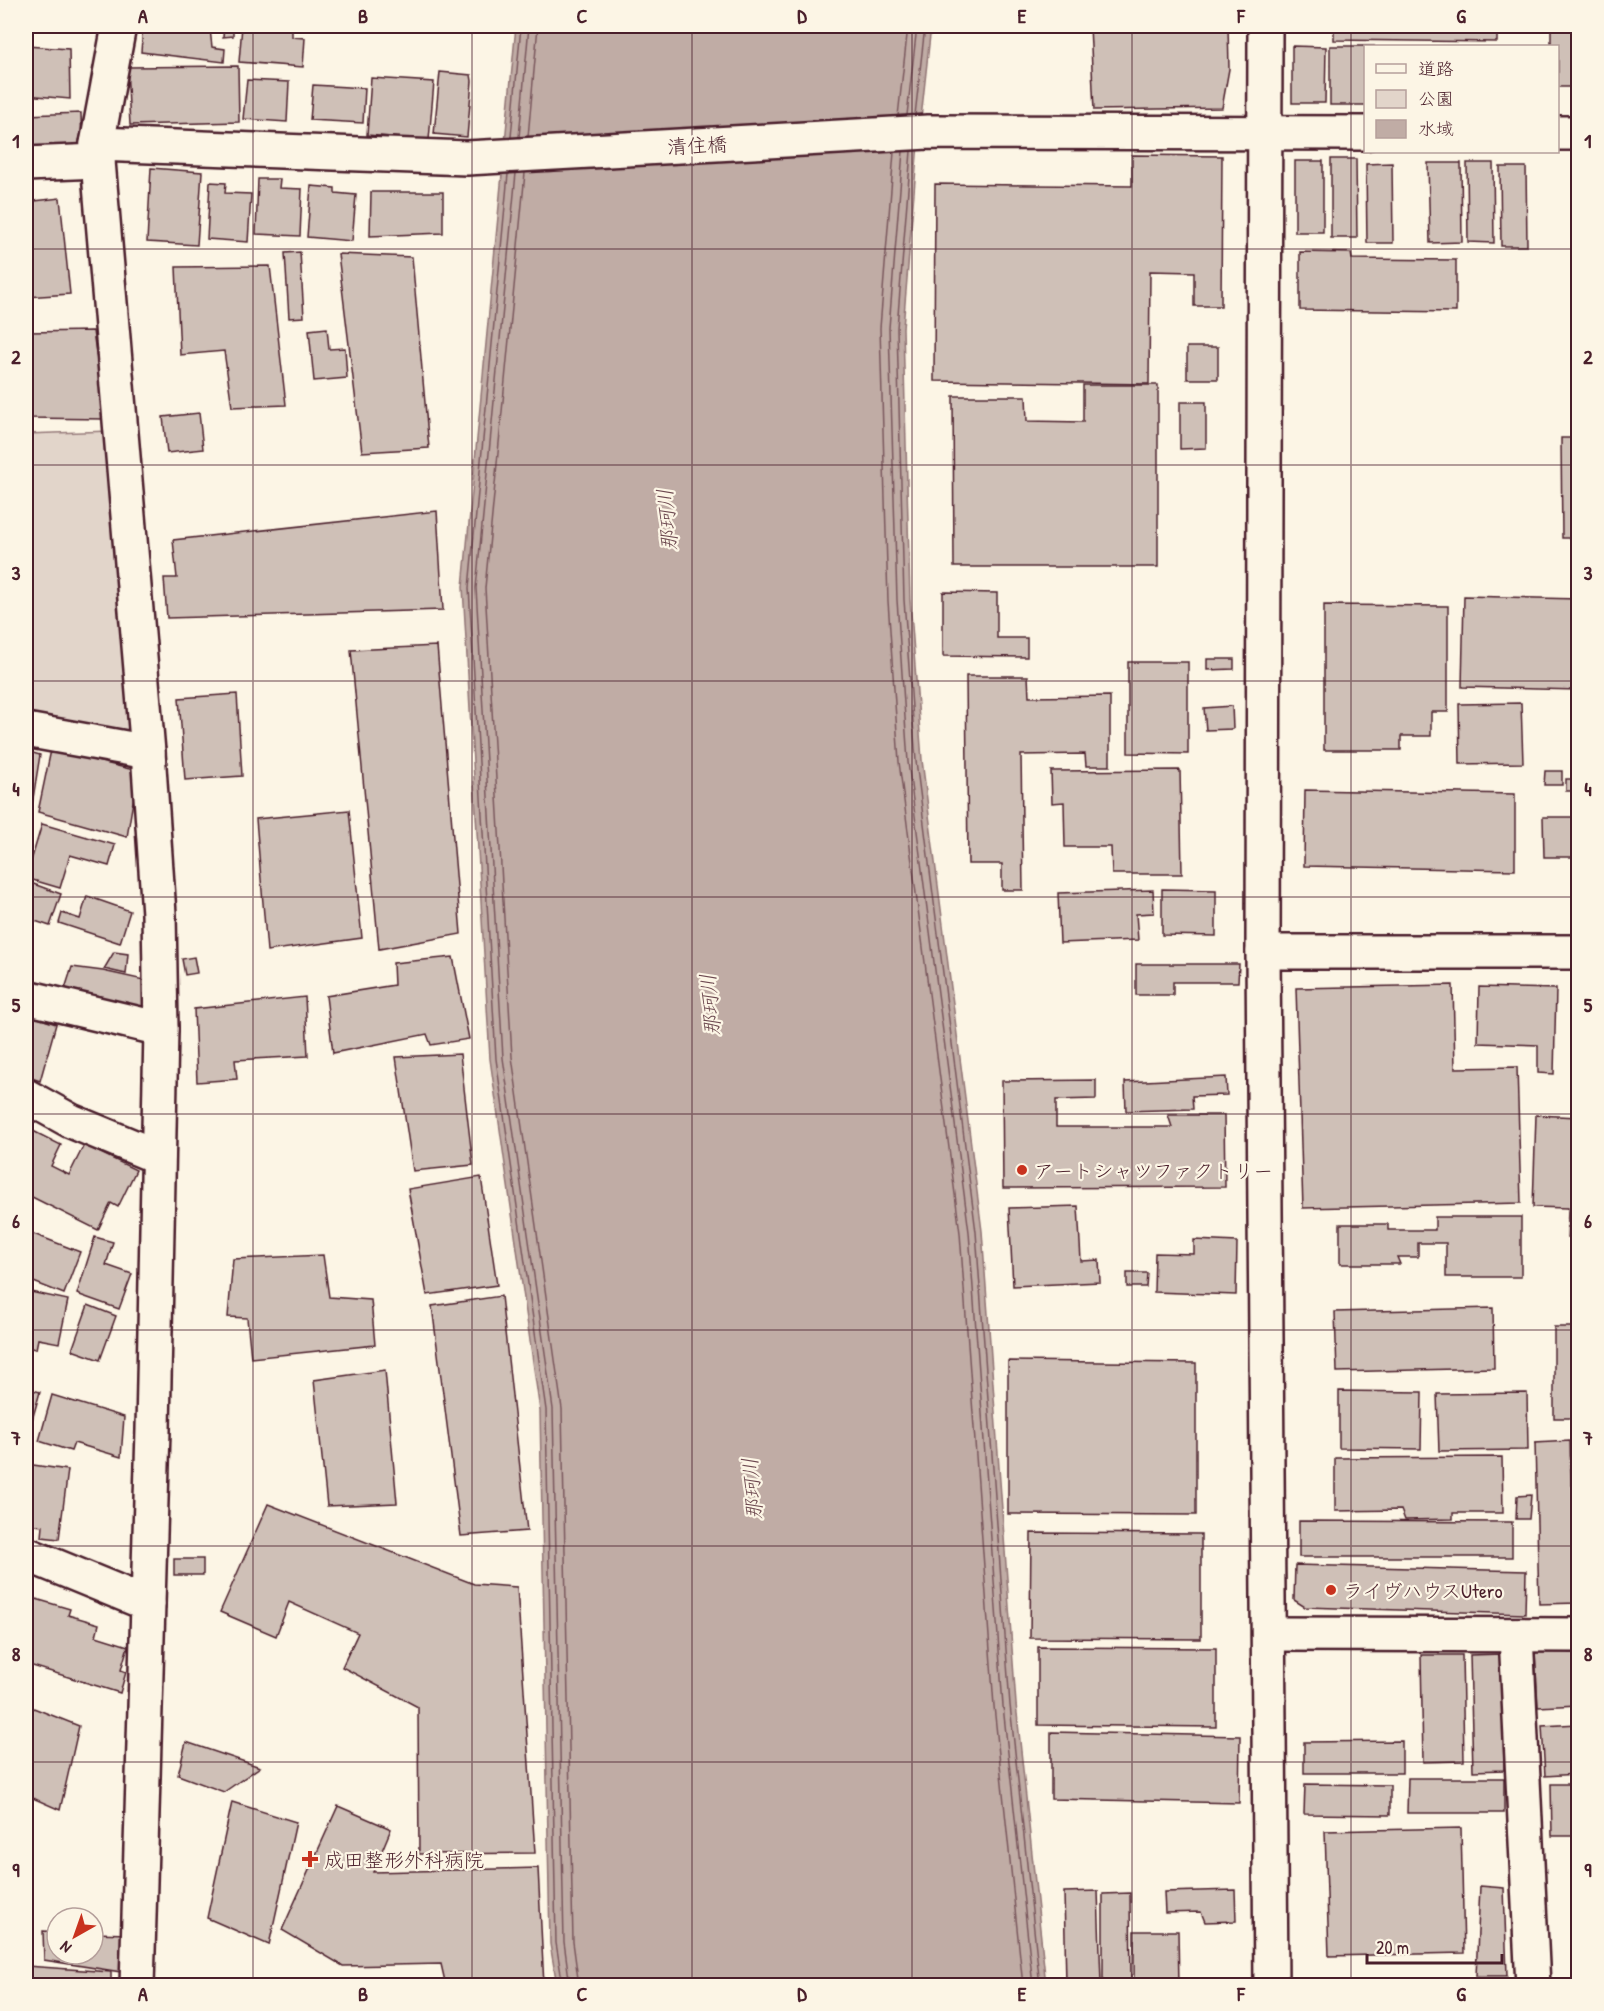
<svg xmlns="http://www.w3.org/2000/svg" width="1604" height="2011" font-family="'Patrick Hand','Klee One',sans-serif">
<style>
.green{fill:#e2d5ca;stroke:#967a7a;stroke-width:1.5}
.water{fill:#c0aca5;stroke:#917474;stroke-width:1.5}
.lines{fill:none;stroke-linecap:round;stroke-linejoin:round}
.shore{stroke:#79575c;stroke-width:1.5}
.building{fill:#cfc0b7;stroke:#4a1f2b;stroke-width:1.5}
.minor-casing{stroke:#4a1f2b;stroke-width:38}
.minor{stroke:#fcf5e5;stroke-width:33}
.grid{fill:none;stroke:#4a1f2b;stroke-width:1.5;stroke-opacity:0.55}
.poi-dot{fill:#c8321e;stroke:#fcf5e5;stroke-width:2}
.labels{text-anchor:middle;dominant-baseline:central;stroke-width:4.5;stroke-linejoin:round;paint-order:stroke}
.street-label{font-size:20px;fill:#4a1f2b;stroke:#fcf5e5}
.poi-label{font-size:20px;fill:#4a1f2b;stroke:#fcf5e5;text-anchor:start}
.water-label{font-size:21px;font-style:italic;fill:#6d4950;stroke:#fcf5e5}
.neatline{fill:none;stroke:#4a1f2b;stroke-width:2}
.grid-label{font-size:20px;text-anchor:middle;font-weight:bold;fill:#4a1f2b}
</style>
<rect width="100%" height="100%" fill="#fcf5e5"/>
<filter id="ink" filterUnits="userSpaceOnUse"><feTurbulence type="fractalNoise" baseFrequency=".0167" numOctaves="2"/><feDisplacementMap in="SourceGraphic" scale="12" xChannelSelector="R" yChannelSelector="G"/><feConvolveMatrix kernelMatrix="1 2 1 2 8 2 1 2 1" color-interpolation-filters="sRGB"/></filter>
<g filter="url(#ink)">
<polygon class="green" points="110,431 139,740 26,721 26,434"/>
<polygon class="water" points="516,26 931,26 917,155 903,328 910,599 922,760 982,1231 1016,1704 1046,1985 557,1985 550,1944 540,1411 490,1059 463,587"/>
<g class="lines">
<g class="shore">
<polyline points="907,115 917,26"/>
<polyline points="915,115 925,26"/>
<polyline points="898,116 908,26"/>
<polyline points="511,137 521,26"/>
<polyline points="519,137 529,26"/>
<polyline points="528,137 538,26"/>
<polyline points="903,151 889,328 897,600 908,762 969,1232 1003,1706 1033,1986"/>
<polyline points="911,151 897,328 904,600 916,761 976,1232 1010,1705 1040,1986"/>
<polyline points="894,152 880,328 888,601 899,762 960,1233 994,1706 1023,1986"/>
<polyline points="516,173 476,588 503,1058 553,1409 564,1942 570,1986"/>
<polyline points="525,173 485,588 512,1057 562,1409 573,1942 579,1986"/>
<polyline points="508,174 469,588 496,1059 546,1410 556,1943 563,1986"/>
</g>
</g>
<g class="building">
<polygon points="143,26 210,29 212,47 225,49 224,62 141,52"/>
<polygon points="224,26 233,26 233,36 223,37"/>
<polygon points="242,26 292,26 292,37 305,38 303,67 239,62"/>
<polygon points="1090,26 1228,26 1229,69 1222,108 1094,110"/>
<polygon points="1334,26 1497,26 1497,42 1334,40"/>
<polygon points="1551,26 1578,26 1578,87 1558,87 1558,46 1551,46"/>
<polygon points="26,46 69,49 70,99 26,95"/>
<polygon points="1292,46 1326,47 1325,103 1292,103"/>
<polygon points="1330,46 1375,46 1366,46 1366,105 1330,105"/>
<polygon points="238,66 239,122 130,125 127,67"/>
<polygon points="440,72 471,75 472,81 467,137 434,134"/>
<polygon points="371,78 434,82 429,140 367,135"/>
<polygon points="247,80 289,82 287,122 243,119"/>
<polygon points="313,85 365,88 363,123 310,120"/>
<polygon points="81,113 82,151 26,155 26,115"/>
<polygon points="1132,155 1222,156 1221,306 1194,306 1194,272 1150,271 1149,384 934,381 935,184 1132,186"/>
<polygon points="1331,159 1356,159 1357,238 1331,238"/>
<rect x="1295" y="161" width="28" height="71"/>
<polygon points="1392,163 1393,243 1367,243 1366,164"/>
<polygon points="1428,163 1461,163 1462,242 1430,243"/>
<polygon points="1467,163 1493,163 1494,243 1468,242"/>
<polygon points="1500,167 1526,167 1527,246 1501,246"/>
<polygon points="151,168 202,172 197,245 147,242"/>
<polygon points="258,179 280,179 279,188 302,189 300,236 256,234"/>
<polygon points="210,182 226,183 225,193 251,194 248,242 207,239"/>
<polygon points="311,186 335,188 335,193 356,195 352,241 307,237"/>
<polygon points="371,192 443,192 443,233 370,236"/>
<polygon points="60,198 70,294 26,297 26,202"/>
<polygon points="300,252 304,317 289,318 285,253"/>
<polygon points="1300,252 1351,253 1352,259 1456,260 1456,312 1300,310"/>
<polygon points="338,254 412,257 429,448 362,452"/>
<polygon points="270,266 286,405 232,407 224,351 180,355 176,267"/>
<polygon points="327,328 329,349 345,348 347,378 314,381 309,330"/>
<polygon points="93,331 105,419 26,418 26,332"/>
<rect x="1187" y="347" width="31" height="32"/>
<polygon points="1083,385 1158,385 1158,567 954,567 953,396 1026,396 1027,421 1083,422"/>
<polygon points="1180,402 1206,402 1206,448 1180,449"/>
<polygon points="199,413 203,449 167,453 163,417"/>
<polygon points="1561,438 1578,438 1578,538 1562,538"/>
<polygon points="437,511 443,610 167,618 164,578 177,578 173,540"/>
<polygon points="943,592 997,593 997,638 1027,638 1027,657 943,656"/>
<polygon points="1464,596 1578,599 1578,690 1462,687"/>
<polygon points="1324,605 1448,606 1448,712 1431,712 1431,736 1401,736 1401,750 1324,750"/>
<polygon points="437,646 461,934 379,949 351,650"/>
<polygon points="1207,659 1234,659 1234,669 1207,670"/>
<polygon points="1128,662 1188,662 1188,754 1128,753"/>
<polygon points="966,676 1028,676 1029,697 1110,696 1110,766 1086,766 1085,754 1021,755 1023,890 1002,890 1002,864 968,864"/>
<polygon points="237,694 242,776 185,780 179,698"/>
<polygon points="1521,703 1523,763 1460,764 1459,704"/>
<polygon points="1232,706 1233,729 1206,730 1204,708"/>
<polygon points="51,750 138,771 127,837 38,812"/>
<polygon points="26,751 40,755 26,842"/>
<polygon points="1180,770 1182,874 1112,874 1111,847 1065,847 1064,802 1052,803 1051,771"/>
<polygon points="1545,771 1562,771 1562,785 1544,785"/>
<rect x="1566" y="779" width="12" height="12"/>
<polygon points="1305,790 1515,794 1515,870 1304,866"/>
<polygon points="349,810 362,938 267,951 256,819"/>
<polygon points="1543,817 1578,817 1578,857 1544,857"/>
<polygon points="42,824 115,845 109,866 70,855 60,888 26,878"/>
<polygon points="28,882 61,894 50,926 26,918 26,889"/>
<polygon points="1162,889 1216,890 1216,936 1162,935"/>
<polygon points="1153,890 1154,913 1136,914 1138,940 1060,943 1058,893"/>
<polygon points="87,896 130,911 120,943 59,923 62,913 80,919"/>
<polygon points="114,952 128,954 126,974 104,969"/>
<polygon points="194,957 197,973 185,975 182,959"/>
<polygon points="453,957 469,1039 431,1045 427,1034 333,1053 326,996 394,985 393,963"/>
<polygon points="1136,964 1239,964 1238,982 1173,982 1173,995 1136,995"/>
<polygon points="72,967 103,971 144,980 143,1012 63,995"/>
<polygon points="1453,985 1455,1068 1517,1067 1521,1203 1303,1208 1296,988"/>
<polygon points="1479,987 1556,989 1554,1074 1538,1073 1538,1045 1478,1043"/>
<polygon points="305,997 308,1056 235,1060 237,1079 197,1082 194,1009"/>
<polygon points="26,1014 56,1024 40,1081 26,1076"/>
<polygon points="460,1054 473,1165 413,1171 396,1057"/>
<polygon points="1226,1077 1227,1095 1192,1096 1193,1109 1126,1111 1125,1082"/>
<polygon points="1096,1080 1096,1099 1056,1100 1056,1127 1172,1127 1168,1115 1224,1115 1225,1187 1003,1188 1002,1081"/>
<polygon points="1536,1115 1578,1117 1578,1238 1567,1237 1568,1208 1533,1207"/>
<polygon points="33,1131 61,1145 51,1166 69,1175 84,1145 136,1170 118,1207 111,1203 98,1230 26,1194 26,1146"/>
<polygon points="481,1177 497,1285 427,1295 408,1189"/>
<polygon points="1078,1206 1081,1261 1099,1260 1100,1282 1013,1286 1009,1208"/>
<polygon points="1435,1217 1521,1217 1521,1277 1446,1277 1446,1243 1418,1243 1418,1257 1397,1257 1400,1264 1340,1264 1340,1224 1388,1224 1388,1230 1435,1230"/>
<polygon points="26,1231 80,1252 64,1294 26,1279"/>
<polygon points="95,1237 113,1242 106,1265 132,1274 119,1309 77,1294"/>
<polygon points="1194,1240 1237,1242 1236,1295 1154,1292 1155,1253 1194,1254"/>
<polygon points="323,1255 329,1297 371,1300 375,1345 251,1358 247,1318 228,1317 233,1259"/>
<polygon points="1127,1273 1147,1273 1146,1287 1127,1287"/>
<polygon points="26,1291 68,1300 59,1343 38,1339 36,1349 26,1347"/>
<polygon points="501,1296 527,1531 461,1536 432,1306"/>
<polygon points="88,1305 116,1316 100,1360 72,1350"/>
<polygon points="1493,1308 1494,1368 1337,1372 1335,1312"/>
<rect x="1554" y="1327" width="24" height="91"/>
<polygon points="1008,1361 1196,1363 1196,1515 1008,1514"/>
<polygon points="385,1370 397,1503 327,1506 314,1380"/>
<polygon points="26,1388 40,1392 27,1438 26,1437"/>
<polygon points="1339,1391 1422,1392 1421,1449 1339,1448"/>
<polygon points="1527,1393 1528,1450 1439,1451 1437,1394"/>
<polygon points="52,1395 124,1417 121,1457 74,1443 71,1451 39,1441"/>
<polygon points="1570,1441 1571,1485 1578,1485 1578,1603 1539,1604 1535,1443"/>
<polygon points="1502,1457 1503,1513 1453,1513 1453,1519 1405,1520 1401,1510 1335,1511 1335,1458"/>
<polygon points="26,1464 68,1470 59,1539 42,1537 43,1526 26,1524"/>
<polygon points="1531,1495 1529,1519 1516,1519 1517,1496"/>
<polygon points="268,1504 474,1584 517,1587 535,1853 419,1854 418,1707 342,1667 358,1633 289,1602 276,1636 220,1612"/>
<polygon points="1299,1521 1512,1522 1512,1557 1299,1557"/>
<polygon points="1031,1533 1201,1534 1201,1639 1030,1638"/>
<rect x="174" y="1559" width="29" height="16"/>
<polygon points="1295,1565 1526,1571 1525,1614 1305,1607 1294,1600"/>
<polygon points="26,1596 70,1609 68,1615 99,1624 96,1636 128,1646 121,1670 126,1672 120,1693 26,1664"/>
<polygon points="1038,1647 1216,1648 1216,1727 1038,1725"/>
<polygon points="1578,1649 1578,1705 1538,1707 1535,1652"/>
<polygon points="1502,1654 1504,1770 1473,1771 1470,1655"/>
<polygon points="1421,1655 1462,1655 1464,1761 1423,1762"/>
<polygon points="26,1705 79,1726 60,1810 26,1795"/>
<polygon points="1578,1724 1578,1774 1545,1776 1542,1726"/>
<polygon points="1051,1732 1240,1736 1239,1803 1051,1799"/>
<polygon points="1402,1741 1402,1773 1304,1773 1304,1742"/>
<polygon points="186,1742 260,1767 224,1792 178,1775"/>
<polygon points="1408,1778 1504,1778 1504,1813 1407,1813"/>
<polygon points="1305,1784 1390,1785 1390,1815 1304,1814"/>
<polygon points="1551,1784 1578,1784 1578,1836 1552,1836"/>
<polygon points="232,1802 296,1822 269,1945 207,1918"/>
<polygon points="338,1806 391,1829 373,1872 538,1868 544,1986 446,1986 441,1964 343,1966 282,1930"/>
<polygon points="1461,1828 1464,1953 1329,1956 1325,1831"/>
<polygon points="1480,1886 1504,1888 1507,1976 1476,1976"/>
<polygon points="1235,1890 1236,1921 1205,1922 1201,1912 1165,1913 1164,1892"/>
<polygon points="1098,1891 1101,1983 1066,1983 1064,1892"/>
<polygon points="1130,1893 1131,1985 1103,1986 1103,1894"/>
<polygon points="43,1931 57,1932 57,1954 93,1954 93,1933 128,1934 128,1973 44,1960"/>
<polygon points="1134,1931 1178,1931 1179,1986 1134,1986"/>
<polygon points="26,1966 111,1972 111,1986 26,1986"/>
</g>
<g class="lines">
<g class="minor-casing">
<g id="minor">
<polyline points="119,26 97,144 98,161 148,752 159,914 161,1029 153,1430 137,1986"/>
<polyline points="1265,26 1263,952 1271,1986"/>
<polyline points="1558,133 1578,133"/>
<polyline points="97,144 467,158 928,132 1366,133"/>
<polyline points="26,164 98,161"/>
<polyline points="26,730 148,752"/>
<polyline points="1263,952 1578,952"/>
<polyline points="26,997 161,1029"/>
<polyline points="26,1096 71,1121 158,1157"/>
<polyline points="26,1554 148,1604"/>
<polyline points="1269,1634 1578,1635"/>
<polyline points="1516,1635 1533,1986"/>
</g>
</g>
<use href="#minor" class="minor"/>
</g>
</g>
<path class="grid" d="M253,26v1960M472,26v1960M692,26v1960M912,26v1960M1132,26v1960M1351,26v1960M26,249h1552M26,465h1552M26,681h1552M26,897h1552M26,1114h1552M26,1330h1552M26,1546h1552M26,1762h1552"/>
<g class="poi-dot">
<circle cx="1022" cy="1170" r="6"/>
<circle cx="1331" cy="1590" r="6"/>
<path d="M307 1850h6v6h6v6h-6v6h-6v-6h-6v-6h6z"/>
</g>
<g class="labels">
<g class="street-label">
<text transform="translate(697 145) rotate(-3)">清住橋</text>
</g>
<g class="poi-label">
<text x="1034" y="1170">アートシャツファクトリー</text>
<text x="1343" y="1590">ライヴハウスUtero</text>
<text x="324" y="1859">成田整形外科病院</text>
</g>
<g class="water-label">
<text transform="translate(667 520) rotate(-95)">那珂川</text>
<text transform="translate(710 1005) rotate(-95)">那珂川</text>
<text transform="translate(752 1489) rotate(-95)">那珂川</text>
</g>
</g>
<rect width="1604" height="2011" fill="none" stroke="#fcf5e5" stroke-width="66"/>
<rect x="1364" y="45" width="195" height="108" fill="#fcf5e5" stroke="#b59f9b" stroke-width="1.5"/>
<rect x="1376" y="64" width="30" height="9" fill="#fcf5e5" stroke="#b59f9b" stroke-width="1.5"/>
<text x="1418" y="75" font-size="18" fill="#4a1f2b">道路</text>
<rect x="1376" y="90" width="30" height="18" fill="#e2d5ca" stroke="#b59f9b" stroke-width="1.5"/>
<text x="1418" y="105" font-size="18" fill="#4a1f2b">公園</text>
<rect x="1376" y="120" width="30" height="18" fill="#c0aca5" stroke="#b59f9b" stroke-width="1.5"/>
<text x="1418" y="135" font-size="18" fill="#4a1f2b">水域</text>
<g transform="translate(75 1936) rotate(220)"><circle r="28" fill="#fcf5e5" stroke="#b59f9b" stroke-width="1.5"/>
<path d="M0-4.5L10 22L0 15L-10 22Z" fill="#c8321e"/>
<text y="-9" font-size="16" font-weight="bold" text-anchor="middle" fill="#4a1f2b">N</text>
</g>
<path d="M1367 1954v9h135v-9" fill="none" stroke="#4a1f2b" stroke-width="3"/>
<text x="1376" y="1954" font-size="18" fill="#4a1f2b" stroke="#fcf5e5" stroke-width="4.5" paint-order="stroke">20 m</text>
<rect x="33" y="33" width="1538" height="1945" class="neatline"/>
<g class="grid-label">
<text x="143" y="23">A</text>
<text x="363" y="23">B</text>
<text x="582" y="23">C</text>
<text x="802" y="23">D</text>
<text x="1022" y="23">E</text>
<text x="1241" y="23">F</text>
<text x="1461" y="23">G</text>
<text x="16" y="148">1</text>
<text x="1588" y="148">1</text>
<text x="16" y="364">2</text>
<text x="1588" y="364">2</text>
<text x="16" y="580">3</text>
<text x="1588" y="580">3</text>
<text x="16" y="796">4</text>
<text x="1588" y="796">4</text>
<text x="16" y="1012">5</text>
<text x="1588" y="1012">5</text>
<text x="16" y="1228">6</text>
<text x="1588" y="1228">6</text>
<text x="16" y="1445">7</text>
<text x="1588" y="1445">7</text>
<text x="16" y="1661">8</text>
<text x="1588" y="1661">8</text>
<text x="16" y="1877">9</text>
<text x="1588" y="1877">9</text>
<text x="143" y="2001">A</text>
<text x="363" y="2001">B</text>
<text x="582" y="2001">C</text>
<text x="802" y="2001">D</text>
<text x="1022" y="2001">E</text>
<text x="1241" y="2001">F</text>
<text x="1461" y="2001">G</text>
</g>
</svg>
